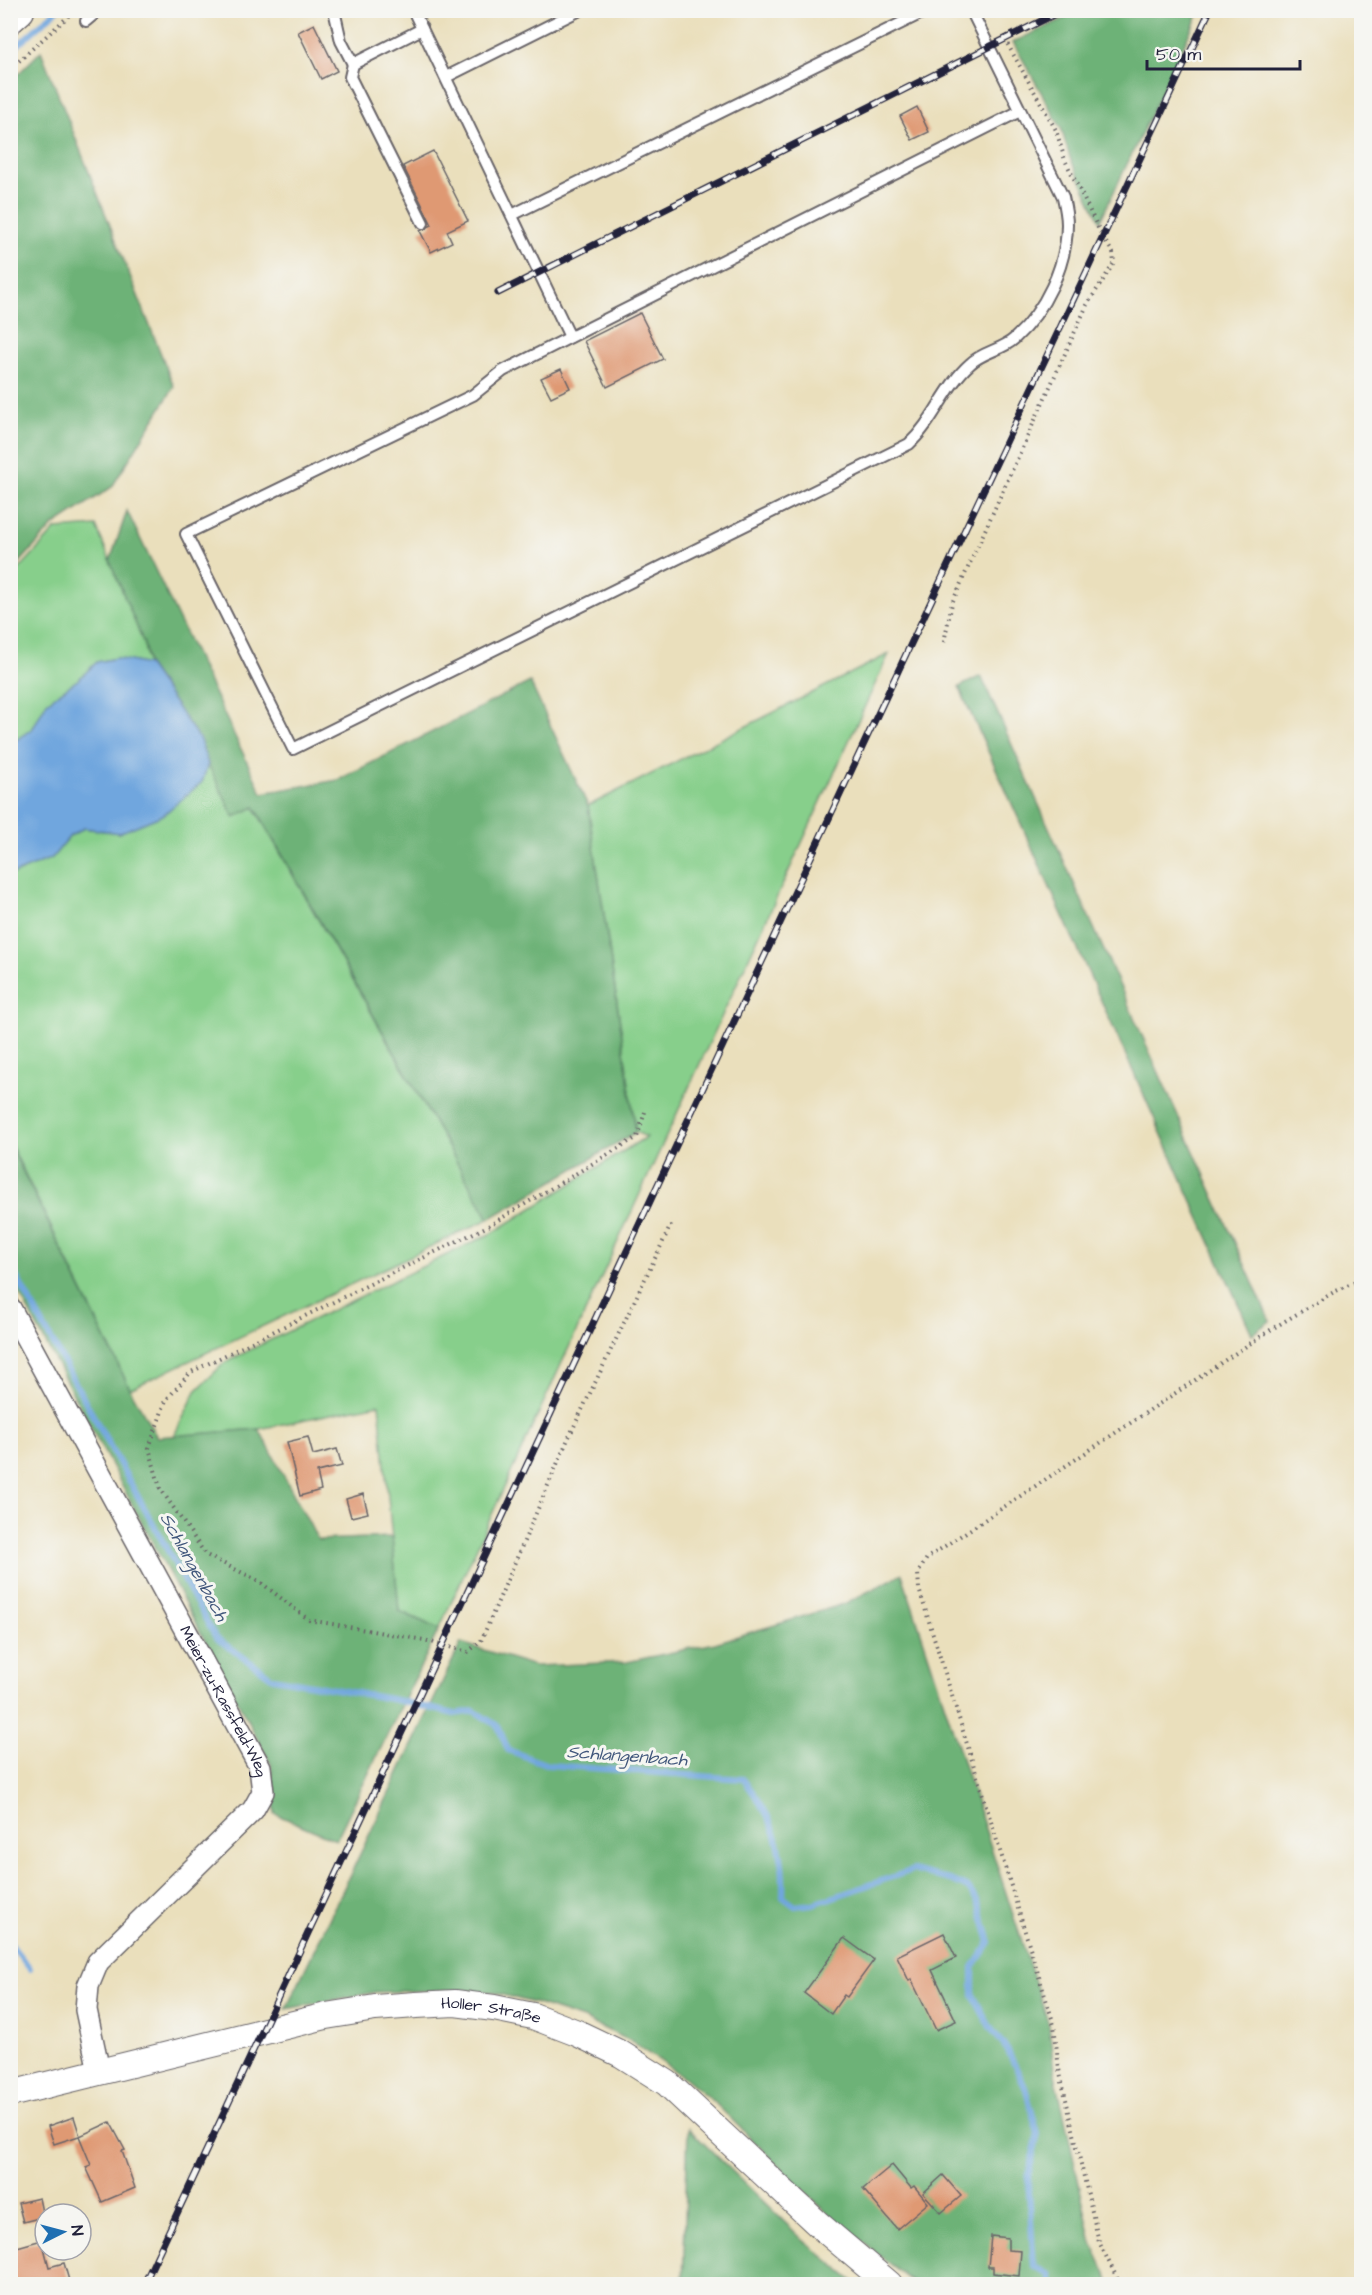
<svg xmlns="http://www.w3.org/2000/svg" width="1372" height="2295" font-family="'Architects Daughter',sans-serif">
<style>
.green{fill:#87cf8b;stroke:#547863;stroke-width:1.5}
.forest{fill:#6db277;stroke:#486a59;stroke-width:1.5}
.water{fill:#70a6de;stroke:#49648c;stroke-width:1.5}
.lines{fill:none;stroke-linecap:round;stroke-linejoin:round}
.stream{stroke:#70a6de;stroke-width:6}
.building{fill:#df9973}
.service-casing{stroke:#686468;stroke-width:14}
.minor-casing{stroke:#686468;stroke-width:24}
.tertiary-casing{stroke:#686468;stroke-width:28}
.secondary-casing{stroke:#686468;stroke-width:33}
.path{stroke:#686468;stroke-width:4;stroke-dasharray:1.5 4.5;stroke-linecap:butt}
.service{stroke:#fff;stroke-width:10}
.minor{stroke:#fff;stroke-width:21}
.tertiary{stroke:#fff;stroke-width:26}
.secondary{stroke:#fff;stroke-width:30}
.rail-casing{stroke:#22223b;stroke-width:7}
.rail{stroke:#f6f6f2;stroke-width:4.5;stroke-dasharray:14;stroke-linecap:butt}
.labels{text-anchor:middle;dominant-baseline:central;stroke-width:6;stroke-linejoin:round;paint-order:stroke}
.street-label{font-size:16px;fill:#22223b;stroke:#f6f6f2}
.water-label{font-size:18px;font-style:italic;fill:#41577c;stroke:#f6f6f2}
</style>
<rect width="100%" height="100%" fill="#f6f6f2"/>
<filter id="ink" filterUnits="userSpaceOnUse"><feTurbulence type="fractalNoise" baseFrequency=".0167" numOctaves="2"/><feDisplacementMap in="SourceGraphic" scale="12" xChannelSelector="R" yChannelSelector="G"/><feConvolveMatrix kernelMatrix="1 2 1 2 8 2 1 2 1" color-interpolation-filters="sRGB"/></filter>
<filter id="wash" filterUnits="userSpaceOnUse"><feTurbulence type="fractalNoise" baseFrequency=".008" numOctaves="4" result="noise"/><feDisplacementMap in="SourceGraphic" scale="24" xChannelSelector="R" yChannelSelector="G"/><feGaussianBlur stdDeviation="1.35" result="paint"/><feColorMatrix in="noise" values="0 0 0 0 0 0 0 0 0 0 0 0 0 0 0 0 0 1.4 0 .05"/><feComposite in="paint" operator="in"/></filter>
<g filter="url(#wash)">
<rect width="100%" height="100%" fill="#eadfbc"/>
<g class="green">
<polygon points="96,526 144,644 148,665 117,658 97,662 79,679 47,702 33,728 11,744 10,579 56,529"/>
<polygon points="889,654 439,1629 399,1611 379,1404 259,1429 174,1436 196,1391 225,1362 494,1232 646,1137 636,1132 588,806"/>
<polygon points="208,764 234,817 254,807 489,1219 130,1389 11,1145 11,875 52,858 70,836 84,828 119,833 202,782"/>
</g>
<g class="forest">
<polygon points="1081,11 1200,11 1100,221 1070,158 1061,128 1013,42"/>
<polygon points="41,51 174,387 112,487 53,526 11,572 11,81"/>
<polygon points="127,511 262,793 338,780 530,682 588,806 636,1132 489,1219 255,807 234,817 208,764 200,740 148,665 144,644 110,561"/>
<polygon points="981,676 1270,1321 1252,1334 959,687"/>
<polygon points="10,1145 130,1389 157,1437 259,1429 318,1540 392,1537 399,1611 439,1629 336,1840 275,1814 271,1764 11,1278"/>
<polygon points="902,1574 1049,2025 1054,2070 1092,2243 1111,2284 918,2284 907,2278 827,2213 716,2104 685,2078 631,2041 583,2019 534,2003 491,1992 456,1990 376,1992 286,2009 461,1643 535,1666 627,1662 715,1643 844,1604"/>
<polygon points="688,2128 803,2240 857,2284 683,2284"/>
</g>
<polygon class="water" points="117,658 148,665 200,740 208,764 202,782 163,815 119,833 84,828 70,836 52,858 11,875 11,744 33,728 47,702 79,679 97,662"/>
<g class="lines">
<g class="stream">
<polyline points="10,52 57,10"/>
<path d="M10,1265l206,373 57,40 123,22 58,14 20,-3 24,15 10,24 40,15 195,14c31,39 42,68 40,118l12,9 18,-2 100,-34 40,11 15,7 10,14 12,40 -17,25v28l17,32 18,24 17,36 13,47 -10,42 6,91 17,8v9"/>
<polyline points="10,1943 30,1969"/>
</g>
</g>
<g id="blocks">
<g class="building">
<polygon points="314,24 337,71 321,79 298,32"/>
<polygon points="917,107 929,132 912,140 900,116"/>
<polygon points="433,151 468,221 447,231 452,242 431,252 420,231 432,225 403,166"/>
<polygon points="640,313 663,359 607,387 584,341"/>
<polygon points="561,369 570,388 551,397 541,378"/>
<polygon points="308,1437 313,1455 337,1449 342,1466 317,1472 321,1490 300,1496 287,1442"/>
<polygon points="363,1494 368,1513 351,1517 346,1499"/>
<polygon points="944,1933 956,1958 932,1970 956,2021 936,2030 911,1979 909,1981 897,1956"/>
<polygon points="844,1938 874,1960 847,1997 844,1995 831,2014 804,1993"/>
<polygon points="74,2117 80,2136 110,2122 125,2150 122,2151 135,2188 102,2202 86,2167 91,2165 79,2136 54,2144 48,2126"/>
<polygon points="892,2165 911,2188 914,2186 928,2203 897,2229 863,2189"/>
<polygon points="943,2175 961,2196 941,2213 923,2193"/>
<polygon points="39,2198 43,2217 23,2222 18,2203"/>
<polygon points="991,2236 1008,2238 1008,2250 1021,2251 1019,2276 993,2273 993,2267 988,2267"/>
<polygon points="42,2240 49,2267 64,2263 70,2284 14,2284 10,2271 10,2249"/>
</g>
</g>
</g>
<g filter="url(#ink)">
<use href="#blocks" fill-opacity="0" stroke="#686468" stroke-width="1.5"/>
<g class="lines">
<g class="service-casing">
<g id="service">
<polyline points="334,10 341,41 353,64 422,29"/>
<polyline points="413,10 570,337"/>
<path d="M971,10l92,187c2,9 4,18 4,27 0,41 -22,87 -53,115 -12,11 -32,13 -44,25 -25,22 -36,57 -61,80l-616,305 -107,-215 287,-139 30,-24 517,-260"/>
<polyline points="86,21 99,10"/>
<polyline points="353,64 350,77 423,223"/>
<polyline points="446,77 580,10"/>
<polyline points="512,215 928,10"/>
</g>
</g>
<g class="minor-casing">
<g id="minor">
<path id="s1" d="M10,1308l250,459 3,25 -10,18 -155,152 -10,24 -2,24 13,61"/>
</g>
</g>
<g class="tertiary-casing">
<g id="tertiary">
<path id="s2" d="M10,2094l316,-78 49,-8 41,-3 39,-2 39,5 39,8 44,17 44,21 46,29 151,141 71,60"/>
</g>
</g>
<g class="secondary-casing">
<polyline id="secondary" points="10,18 19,10"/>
</g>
<g class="path">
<polyline points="10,69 74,11"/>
<polyline points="944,642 952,603 1087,305 1114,263 1113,253 1103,238 1065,160 1056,130 1004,38"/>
<polyline points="645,1112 637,1137 490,1225 191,1372 166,1400 149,1448 160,1488 206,1555 259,1581 309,1620 424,1640 468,1652 481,1641 568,1439 671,1225"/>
<polyline points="1120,2284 1099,2242 1059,2069 1054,2025 919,1589 918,1573 927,1558 1275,1327 1334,1292 1362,1279"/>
</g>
<use href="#service" class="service"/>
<use href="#minor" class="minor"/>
<use href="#tertiary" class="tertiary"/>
<use href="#secondary" class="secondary"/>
<g class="rail-casing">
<g id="rail">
<polyline points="498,293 1063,10"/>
<polyline points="144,2284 875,720 1210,10"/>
</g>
</g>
<use href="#rail" class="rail"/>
</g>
</g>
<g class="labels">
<g class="street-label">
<text stroke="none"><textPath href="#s1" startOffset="448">Meier-zu-Rassfeld-Weg</textPath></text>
<text stroke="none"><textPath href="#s2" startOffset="492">Holler Straße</textPath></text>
</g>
<g class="water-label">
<text transform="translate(194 1567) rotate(61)">Schlangenbach</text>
<text transform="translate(627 1756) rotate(4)">Schlangenbach</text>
</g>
</g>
<rect width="1372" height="2295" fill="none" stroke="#f6f6f2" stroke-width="36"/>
<g transform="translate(63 2232) rotate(84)"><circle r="28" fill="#f6f6f2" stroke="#a1a1a9" stroke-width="1.5"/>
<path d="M0-4.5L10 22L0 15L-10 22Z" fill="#1f6fb2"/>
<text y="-9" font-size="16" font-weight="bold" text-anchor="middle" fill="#22223b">N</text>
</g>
<path d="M1147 60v9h153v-9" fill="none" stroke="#22223b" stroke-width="3"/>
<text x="1156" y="60" font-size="18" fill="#22223b" stroke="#f6f6f2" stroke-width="4.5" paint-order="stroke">50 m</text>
</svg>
